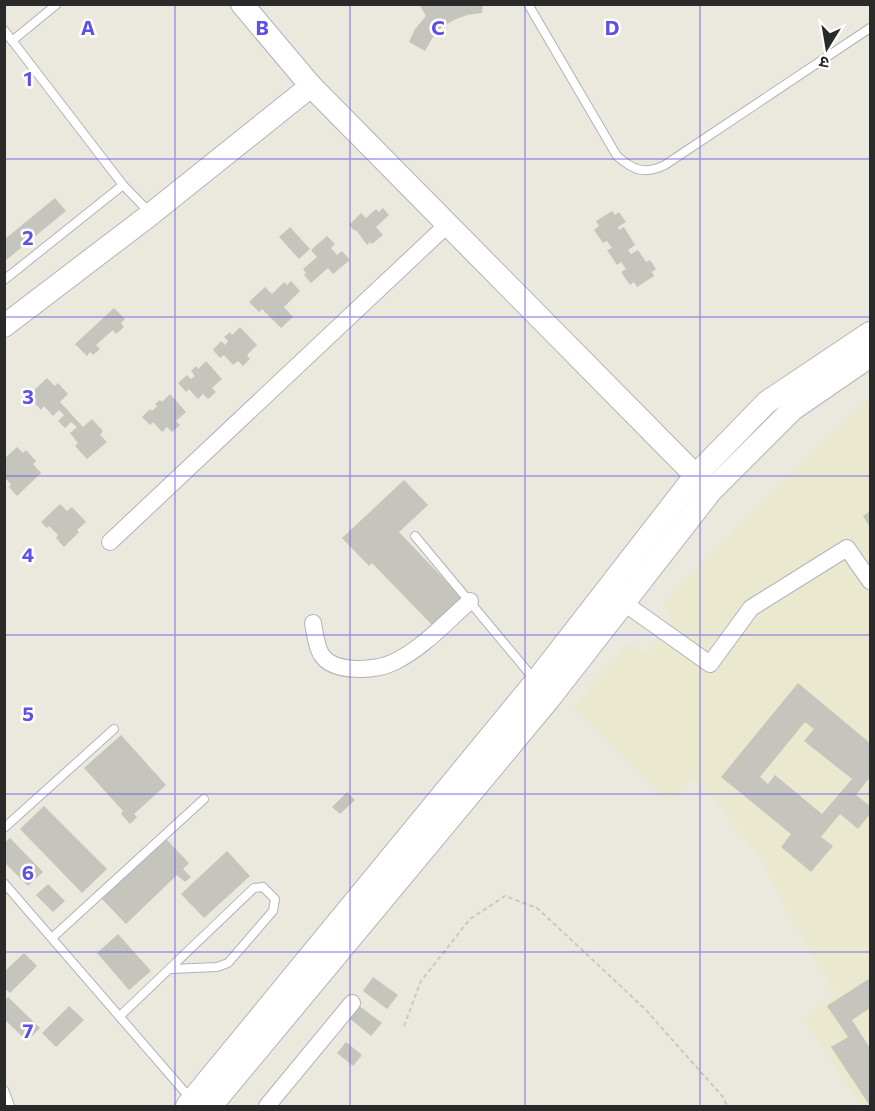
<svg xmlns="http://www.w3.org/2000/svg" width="875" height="1111" font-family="Commissioner,'Noto Sans Devanagari',sans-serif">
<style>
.education{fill:#eae9cf}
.building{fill:#c6c5bd;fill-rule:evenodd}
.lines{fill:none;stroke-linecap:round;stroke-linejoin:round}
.lane-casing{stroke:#b2b1bc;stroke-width:10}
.street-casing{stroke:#b2b1bc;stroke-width:18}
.secondary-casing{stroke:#b2b1bc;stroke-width:24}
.path{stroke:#c8c8c8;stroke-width:2;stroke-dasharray:4.5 3;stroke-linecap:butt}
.lane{stroke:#fff;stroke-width:8}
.street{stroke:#fff;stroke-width:16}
.secondary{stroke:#fff;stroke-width:22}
.grid{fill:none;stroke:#5d50e6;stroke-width:1.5;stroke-opacity:0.55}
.grid-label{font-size:20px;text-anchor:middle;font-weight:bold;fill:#5d50e6;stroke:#fff;stroke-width:5;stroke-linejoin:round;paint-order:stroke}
</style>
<rect width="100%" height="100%" fill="#ebe9de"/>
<polygon class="education" points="870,397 870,1106 861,1106 804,1020 836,994 796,928 760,858 709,794 692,780 667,802 574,707 627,644 649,653 674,623 663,603 749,515"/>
<g class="building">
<polygon points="419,4 483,4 482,13 467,15 454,20 437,30 425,51 409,42 415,29 426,16"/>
<polygon points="55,198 66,211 5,261 5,239"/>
<polygon points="383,208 389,215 376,227 383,235 372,244 370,242 367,245 356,230 355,231 349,225 361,213 366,218 376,209 379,212"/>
<polygon points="612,211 615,215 619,212 626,222 618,227 619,230 624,227 635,245 628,250 631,254 638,250 646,262 650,260 656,269 652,272 654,276 637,287 634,282 630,285 621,272 626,269 621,262 617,265 607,250 612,248 607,241 603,243 594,230 599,226 596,221"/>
<polygon points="290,227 310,249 299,259 279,237"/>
<polygon points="327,236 335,244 331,248 337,255 342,251 350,260 333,274 328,268 311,283 304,275 306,273 303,269 317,257 311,250"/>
<polygon points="291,281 300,291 284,307 293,317 281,328 262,309 259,312 249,302 265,287 272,294 284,282 287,285"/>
<polygon points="114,308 125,319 121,323 124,327 116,334 113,330 96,345 100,349 93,355 90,352 87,356 75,344"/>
<polygon points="240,327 257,345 247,355 250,359 243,366 238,361 233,365 224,355 220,358 213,350 221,341 225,345 228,341 224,337 230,332 232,335"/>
<polygon points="206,361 222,379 212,388 216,392 208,399 203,394 198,399 189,389 186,392 178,383 187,375 191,379 195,376 191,371 196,366 198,369"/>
<polygon points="47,378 55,386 58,383 68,394 60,402 83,427 92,419 103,431 100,435 107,442 87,459 75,446 78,443 70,433 77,427 71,422 65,428 58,421 64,415 59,410 53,416 44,406 41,410 28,396"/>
<polygon points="170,394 186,412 176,421 180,425 172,432 167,427 162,432 153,422 150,425 142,417 150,409 152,411 157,406 155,404 160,400 162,402"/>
<polygon points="17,447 23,453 26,450 36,461 33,464 41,473 17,496 9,487 11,484 4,477 4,459"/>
<polygon points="404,480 428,505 399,532 463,599 433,626 372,563 369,566 342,538"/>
<polygon points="60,504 67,511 72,507 86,522 77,530 79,532 64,547 56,538 58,535 49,526 47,528 41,522"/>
<polygon points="870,511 870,527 863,516"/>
<path d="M798,683l72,60v34l-14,18 14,11v8l-12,15 -18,-15 -19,23 12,9 -22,26 -30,-25 10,-13 -70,-57zM805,722l9,7 -10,12 48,38 -30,35 -47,-39 -7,9 -8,-7z"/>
<polygon points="121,735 166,785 134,814 137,817 130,824 121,814 123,811 84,768"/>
<polygon points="347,792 355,800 340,814 332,807"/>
<polygon points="44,806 107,869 82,893 20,829"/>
<polygon points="10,838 43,872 28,886 4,862 4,843"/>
<polygon points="165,838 189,863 183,869 191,877 185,882 177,875 126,924 102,899"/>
<polygon points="227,851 250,876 204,918 181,894"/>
<polygon points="48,884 65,901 53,912 36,895"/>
<polygon points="118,934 151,971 129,990 97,953"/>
<polygon points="24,953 37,966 10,993 4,988 4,972"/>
<polygon points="373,977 398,995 387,1009 363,991"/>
<polygon points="870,978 870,1008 852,1020 870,1048 870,1106 831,1047 848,1037 827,1006"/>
<polygon points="8,997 40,1028 27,1041 4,1019 4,1001"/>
<polygon points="358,1005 382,1023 371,1036 348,1017"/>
<polygon points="69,1006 84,1020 56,1047 42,1033"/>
<polygon points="346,1042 362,1055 353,1066 337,1053"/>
</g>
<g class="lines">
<g class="lane-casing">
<g id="lane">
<path d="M528,4l89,152c16,14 27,19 48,9l205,-137"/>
<polyline points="4,30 123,185 151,214"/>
<polyline points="12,41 57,4"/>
<polyline points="4,280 123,185"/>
<polyline points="415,536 534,679"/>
<polyline points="4,828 114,729"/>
<polyline points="4,883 190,1098"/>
<polyline points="53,937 204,799"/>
<polyline points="120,1016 254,888 263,887 275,899 273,911 228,963 217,967 171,969"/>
<polyline points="4,1090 10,1106"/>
</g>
</g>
<g class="street-casing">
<g id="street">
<polyline points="110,542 449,223"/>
<polyline points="624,603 710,664 751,608 847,548 870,581"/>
<path d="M313,623c2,11 3,22 8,31 12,20 55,17 73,8 29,-14 52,-40 76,-61"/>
<polyline points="267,1106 352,1003"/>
</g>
</g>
<g class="secondary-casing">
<g id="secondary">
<polyline points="242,4 311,86 705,485"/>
<polyline points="4,326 151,214 311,86"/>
<polyline points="187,1106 536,681 695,476 767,402 870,333"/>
<polyline points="211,1106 549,699 711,491 793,409 870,356"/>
</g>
</g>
<polyline class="path" points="404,1026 421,981 470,919 505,896 537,908 578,946 645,1009 723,1097 727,1106"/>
<use href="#lane" class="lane"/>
<use href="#street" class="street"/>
<use href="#secondary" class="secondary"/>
</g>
<path class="grid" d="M175,4v1102M350,4v1102M525,4v1102M700,4v1102M4,159h866M4,317h866M4,476h866M4,635h866M4,794h866M4,952h866"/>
<g class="grid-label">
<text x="88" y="35">A</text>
<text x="262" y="35">B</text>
<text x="438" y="35">C</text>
<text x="612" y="35">D</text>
<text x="28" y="86">1</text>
<text x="28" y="245">2</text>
<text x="28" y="404">3</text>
<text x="28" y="562">4</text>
<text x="28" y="721">5</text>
<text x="28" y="880">6</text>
<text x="28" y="1038">7</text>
</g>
<rect width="875" height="1111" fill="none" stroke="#2a2a2a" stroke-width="12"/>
<g transform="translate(827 48) rotate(191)" stroke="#ffffff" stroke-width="4.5" paint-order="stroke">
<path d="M0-4.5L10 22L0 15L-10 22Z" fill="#2a2a2a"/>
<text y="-9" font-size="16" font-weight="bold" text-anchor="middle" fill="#2a2a2a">उ</text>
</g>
</svg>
